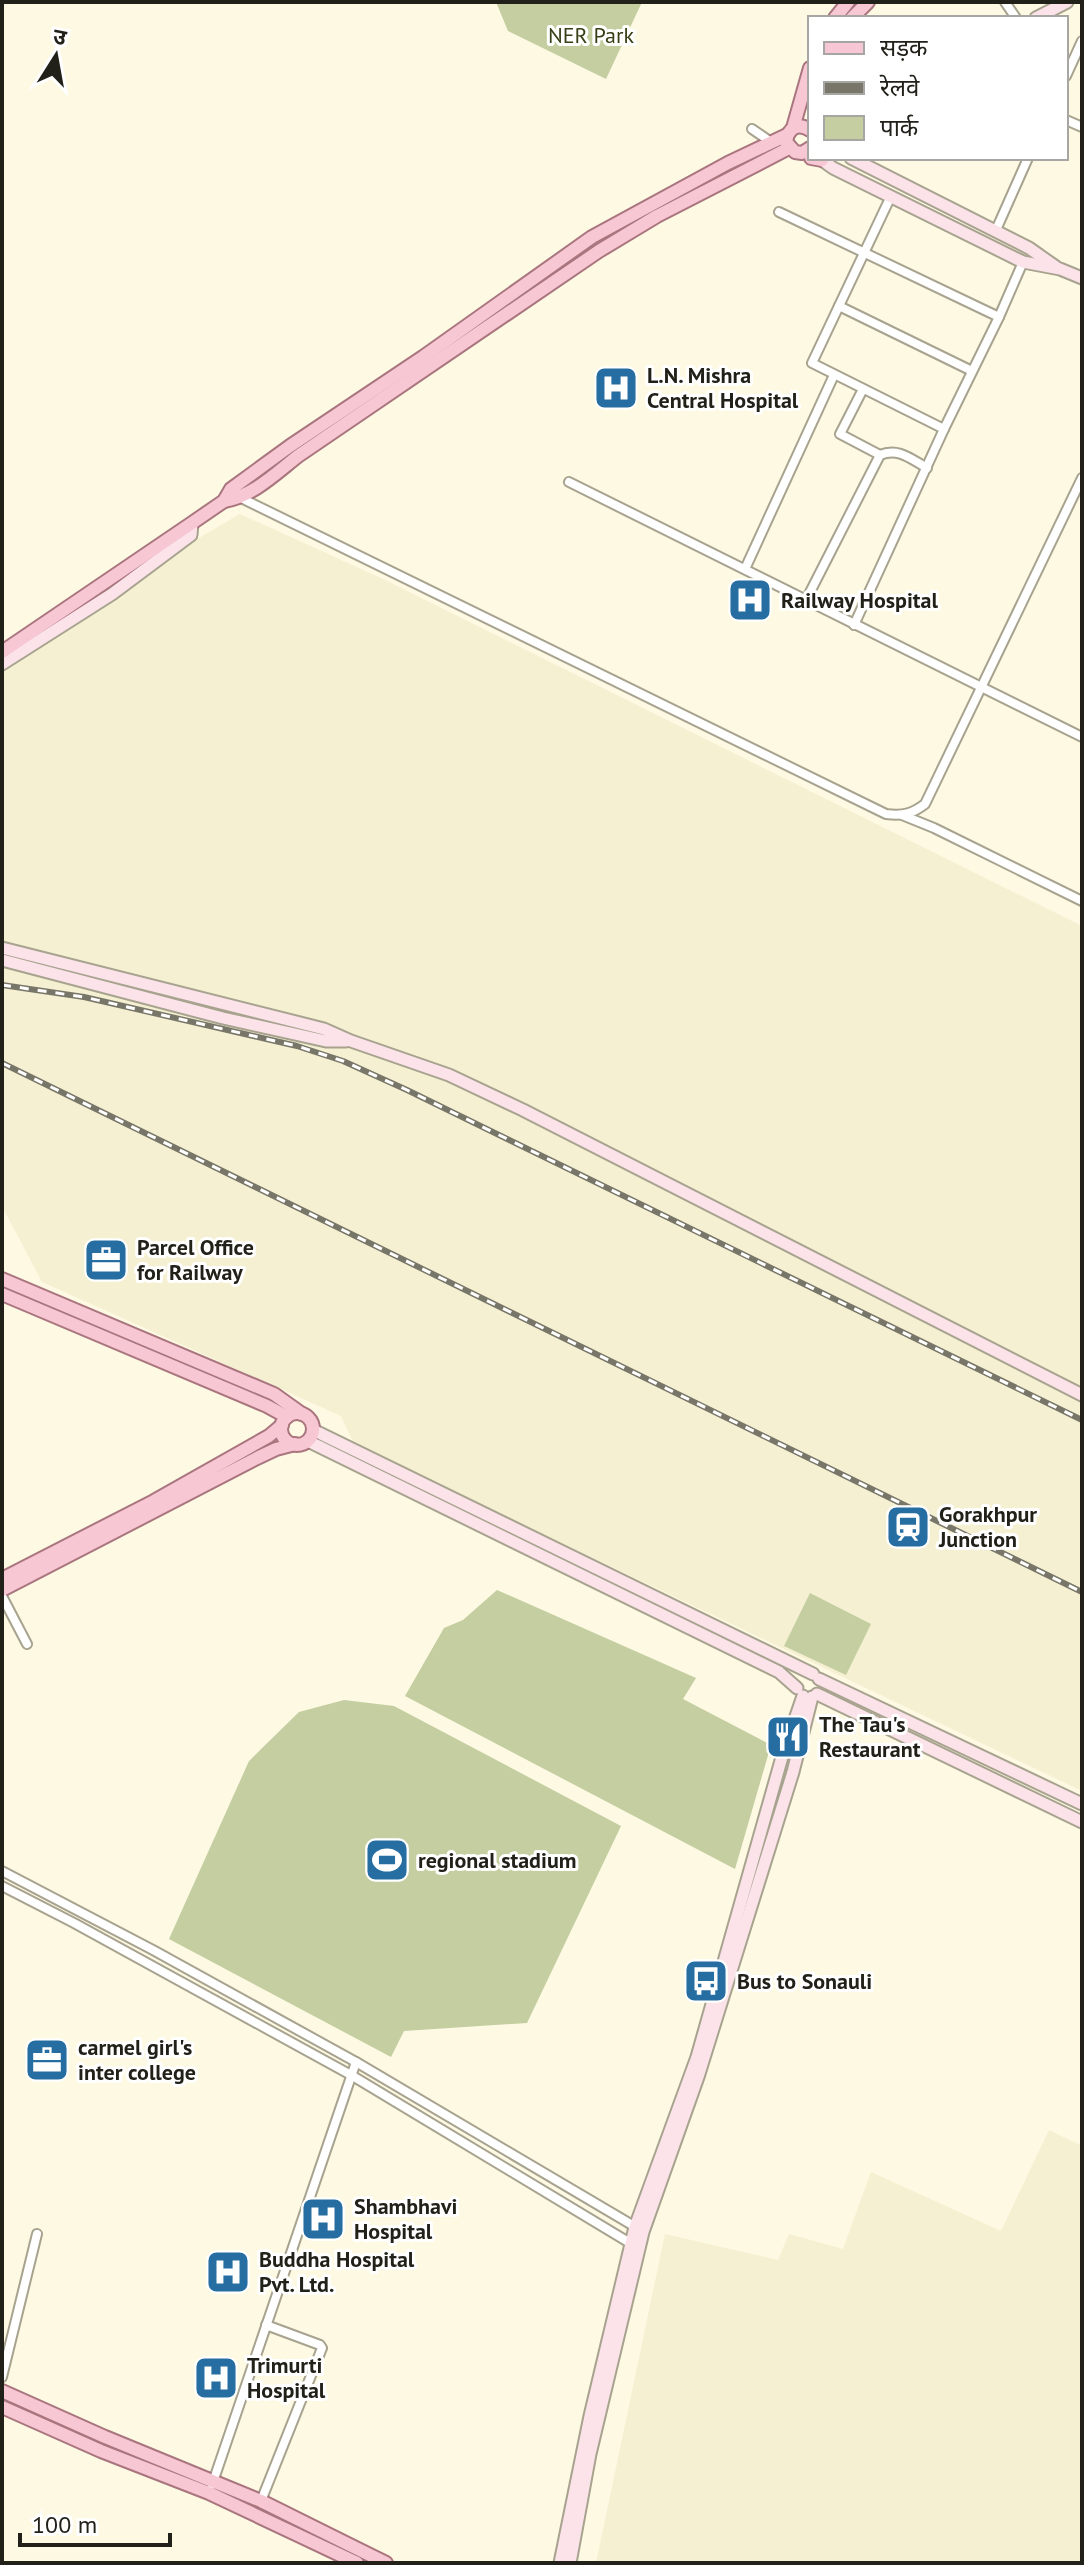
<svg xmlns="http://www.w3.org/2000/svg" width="1084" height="2565" font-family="'PT Sans','Noto Sans Devanagari',sans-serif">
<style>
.built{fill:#f5f0d2}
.green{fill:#c4cea0}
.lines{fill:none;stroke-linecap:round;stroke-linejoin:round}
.street-casing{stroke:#a7a38f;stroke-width:12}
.secondary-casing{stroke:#a7a38f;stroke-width:15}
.primary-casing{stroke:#a9757e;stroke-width:16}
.street{stroke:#fff;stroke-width:8}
.secondary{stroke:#fbe3e9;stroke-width:11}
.primary{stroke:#f7c7d3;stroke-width:12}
.rail-casing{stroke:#787668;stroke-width:6}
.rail{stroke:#fff;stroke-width:3;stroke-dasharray:9;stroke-linecap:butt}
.labels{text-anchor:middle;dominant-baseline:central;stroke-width:6;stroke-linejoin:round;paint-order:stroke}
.park-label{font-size:22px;fill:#383f14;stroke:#fff}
.poi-label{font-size:22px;font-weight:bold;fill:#222119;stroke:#fff;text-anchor:start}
</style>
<rect width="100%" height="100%" fill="#fdf9e3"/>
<g class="built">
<polygon points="240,514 383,579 1082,926 1082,1791 354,1444 341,1416 42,1282 2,1206 2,653"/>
<polygon points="1049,2130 1082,2146 1082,2563 596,2563 665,2234 778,2260 789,2234 843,2249 871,2172 1001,2231"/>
</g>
<g class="green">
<polygon points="496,2 642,2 606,79 508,31"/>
<polygon points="497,1590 696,1678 683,1699 771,1745 735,1869 405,1696 444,1628 463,1620"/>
<polygon points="810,1593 871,1624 846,1675 784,1646"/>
<polygon points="344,1700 394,1706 621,1826 527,2023 404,2031 391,2057 169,1939 249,1761 299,1712"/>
</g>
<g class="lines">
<g class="street-casing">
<g id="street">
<polyline points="1005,2 1016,18"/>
<polyline points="1066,76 1082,41"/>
<polyline points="1066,120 1082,127"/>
<polyline points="752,129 771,142"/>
<polyline points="891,196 812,363 944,429"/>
<polyline points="779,212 999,317"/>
<polyline points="996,230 1028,158"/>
<polyline points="839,306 972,371"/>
<path d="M880,455c18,-8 31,4 47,13"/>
<polyline points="569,482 1082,737"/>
<path d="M237,496l649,318c17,2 26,0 39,-10l157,-326"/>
<polyline points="745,569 834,375"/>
<polyline points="806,600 880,455 840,434 863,389"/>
<polyline points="854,625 944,429 999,317 1023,262"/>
<polyline points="902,815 934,828 1082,901"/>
<polyline points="2,1596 27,1644"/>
<polyline points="2,1871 153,1950 356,2062 639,2229"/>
<polyline points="2,1886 74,1923 351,2075 635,2246"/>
<polyline points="2,2377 37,2234"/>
<polyline points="212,2485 356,2062"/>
<polyline points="261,2501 322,2348 320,2345 266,2325"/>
</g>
</g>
<g class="secondary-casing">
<g id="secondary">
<polyline points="1036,18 1067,2"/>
<polyline points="819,158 833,168 1023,262 1060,269 1082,278"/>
<polyline points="851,158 1029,248 1056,267"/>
<polyline points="2,664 112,594 191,535 192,523"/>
<polyline points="2,948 324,1029 351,1041 449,1075 523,1110 1082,1395"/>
<polyline points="2,960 223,1018 326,1041 346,1041"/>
<polyline points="313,1430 813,1674"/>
<polyline points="308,1441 779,1672 797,1688"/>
<polyline points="819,1679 1082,1804"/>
<polyline points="817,1694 1082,1822"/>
<polyline points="560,2563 590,2416 635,2227 697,2057 782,1757 803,1696"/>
<polyline points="570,2563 590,2454 643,2232 698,2077 793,1772 812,1697"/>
</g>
</g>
<g class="primary-casing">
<g id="primary">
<polyline points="835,18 848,2"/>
<polyline points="852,18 868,2"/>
<polyline points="793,128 810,68"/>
<path d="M810,130c-12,-8 -22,-2 -24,12l9,10 7,1 8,-5"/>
<polyline points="811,158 822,160"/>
<path d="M224,501c29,-5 51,-27 74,-45l301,-205 58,-35 132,-68"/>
<polyline points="2,652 192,523 224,501 231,489 290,446 423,357 592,237 728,163 787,135"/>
<polyline points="2,1279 274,1394 302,1414"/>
<polyline points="2,1294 267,1406 287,1417"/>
<circle cx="297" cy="1429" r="16"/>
<polyline points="2,1579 154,1501 269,1436 282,1425"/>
<polyline points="2,1590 257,1458 276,1449 295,1444"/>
<polyline points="2,2391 105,2437 261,2501 386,2563"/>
<polyline points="2,2407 101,2451 209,2493 357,2563"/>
</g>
</g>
<use href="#street" class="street"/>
<use href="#secondary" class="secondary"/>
<use href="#primary" class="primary"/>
<g class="rail-casing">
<g id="rail">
<polyline points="2,985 84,997 297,1046 343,1061 407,1090 1082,1420"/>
<polyline points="2,1063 1082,1592"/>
</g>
</g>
<use href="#rail" class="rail"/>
</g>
<defs>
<g id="hospital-square" transform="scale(2.3)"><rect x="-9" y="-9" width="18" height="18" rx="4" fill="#266da1" stroke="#fff"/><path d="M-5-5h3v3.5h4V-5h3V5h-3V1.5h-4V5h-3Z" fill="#fff"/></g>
<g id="office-square" transform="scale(2.3)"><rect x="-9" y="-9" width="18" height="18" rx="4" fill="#266da1" stroke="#fff"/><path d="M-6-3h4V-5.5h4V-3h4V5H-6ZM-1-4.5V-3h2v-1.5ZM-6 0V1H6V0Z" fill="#fff"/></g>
<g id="station-square" transform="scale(2.3)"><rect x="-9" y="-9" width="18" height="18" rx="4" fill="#266da1" stroke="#fff"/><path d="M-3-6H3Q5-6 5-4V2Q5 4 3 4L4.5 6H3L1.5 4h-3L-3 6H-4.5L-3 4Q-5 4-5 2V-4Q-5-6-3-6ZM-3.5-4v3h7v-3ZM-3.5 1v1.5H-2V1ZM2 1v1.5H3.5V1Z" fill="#fff"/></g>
<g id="restaurant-square" transform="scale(2.3)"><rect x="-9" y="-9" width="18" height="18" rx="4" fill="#266da1" stroke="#fff"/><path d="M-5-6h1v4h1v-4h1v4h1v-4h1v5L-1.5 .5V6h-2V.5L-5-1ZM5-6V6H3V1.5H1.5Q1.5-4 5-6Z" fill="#fff"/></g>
<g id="stadium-square" transform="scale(2.3)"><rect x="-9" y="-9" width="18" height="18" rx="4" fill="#266da1" stroke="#fff"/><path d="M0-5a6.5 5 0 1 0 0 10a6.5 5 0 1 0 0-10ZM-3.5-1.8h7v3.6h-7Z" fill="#fff"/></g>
<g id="bus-square" transform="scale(2.3)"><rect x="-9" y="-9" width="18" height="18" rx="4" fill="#266da1" stroke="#fff"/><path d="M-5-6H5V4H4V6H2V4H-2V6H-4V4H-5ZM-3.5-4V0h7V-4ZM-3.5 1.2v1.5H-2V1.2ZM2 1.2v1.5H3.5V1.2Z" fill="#fff"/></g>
</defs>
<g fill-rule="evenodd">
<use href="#hospital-square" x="616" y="388"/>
<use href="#hospital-square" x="750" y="600"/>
<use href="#office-square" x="106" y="1260"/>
<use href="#station-square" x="908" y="1527"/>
<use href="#restaurant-square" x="788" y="1737"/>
<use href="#stadium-square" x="387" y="1860"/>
<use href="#bus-square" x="706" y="1981"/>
<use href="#office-square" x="47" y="2060"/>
<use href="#hospital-square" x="323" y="2219"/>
<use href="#hospital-square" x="228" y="2272"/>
<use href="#hospital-square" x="216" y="2378"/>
</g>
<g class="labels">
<g class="park-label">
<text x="591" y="35">NER Park</text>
</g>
<g class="poi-label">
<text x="647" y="375">L.N. Mishra<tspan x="647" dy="25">Central Hospital</tspan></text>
<text x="781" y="600">Railway Hospital</text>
<text x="137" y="1247">Parcel Office<tspan x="137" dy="25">for Railway</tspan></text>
<text x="939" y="1514">Gorakhpur<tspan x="939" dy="25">Junction</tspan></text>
<text x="819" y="1724">The Tau's<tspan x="819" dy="25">Restaurant</tspan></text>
<text x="418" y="1860">regional stadium</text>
<text x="737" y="1981">Bus to Sonauli</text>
<text x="78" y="2047">carmel girl's<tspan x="78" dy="25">inter college</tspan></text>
<text x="354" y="2206">Shambhavi<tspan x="354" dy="25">Hospital</tspan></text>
<text x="259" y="2259">Buddha Hospital<tspan x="259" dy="25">Pvt. Ltd.</tspan></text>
<text x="247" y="2365">Trimurti<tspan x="247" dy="25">Hospital</tspan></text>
</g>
</g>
<rect width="1084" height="2565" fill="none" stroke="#222119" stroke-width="8"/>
<rect x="808" y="16" width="260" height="144" fill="#ffffff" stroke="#a7a6a3" stroke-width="2"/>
<rect x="824" y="42" width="40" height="12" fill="#f7c7d3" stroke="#a7a6a3" stroke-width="2"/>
<text x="880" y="56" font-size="24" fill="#222119">सड़क</text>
<rect x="824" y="82" width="40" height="12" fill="#787668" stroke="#a7a6a3" stroke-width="2"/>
<text x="880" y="96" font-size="24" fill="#222119">रेलवे</text>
<rect x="824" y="116" width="40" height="24" fill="#c4cea0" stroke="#a7a6a3" stroke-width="2"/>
<text x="880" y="136" font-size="24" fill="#222119">पार्क</text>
<g transform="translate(56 56) rotate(11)" stroke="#ffffff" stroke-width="6" paint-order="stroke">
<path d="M0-6L14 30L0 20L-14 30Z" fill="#222119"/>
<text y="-12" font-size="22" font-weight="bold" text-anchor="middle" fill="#222119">उ</text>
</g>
<path d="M20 2533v12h150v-12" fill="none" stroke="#222119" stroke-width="4"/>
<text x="32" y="2533" font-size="24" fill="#222119" stroke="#ffffff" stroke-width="6" paint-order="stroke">100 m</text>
</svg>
